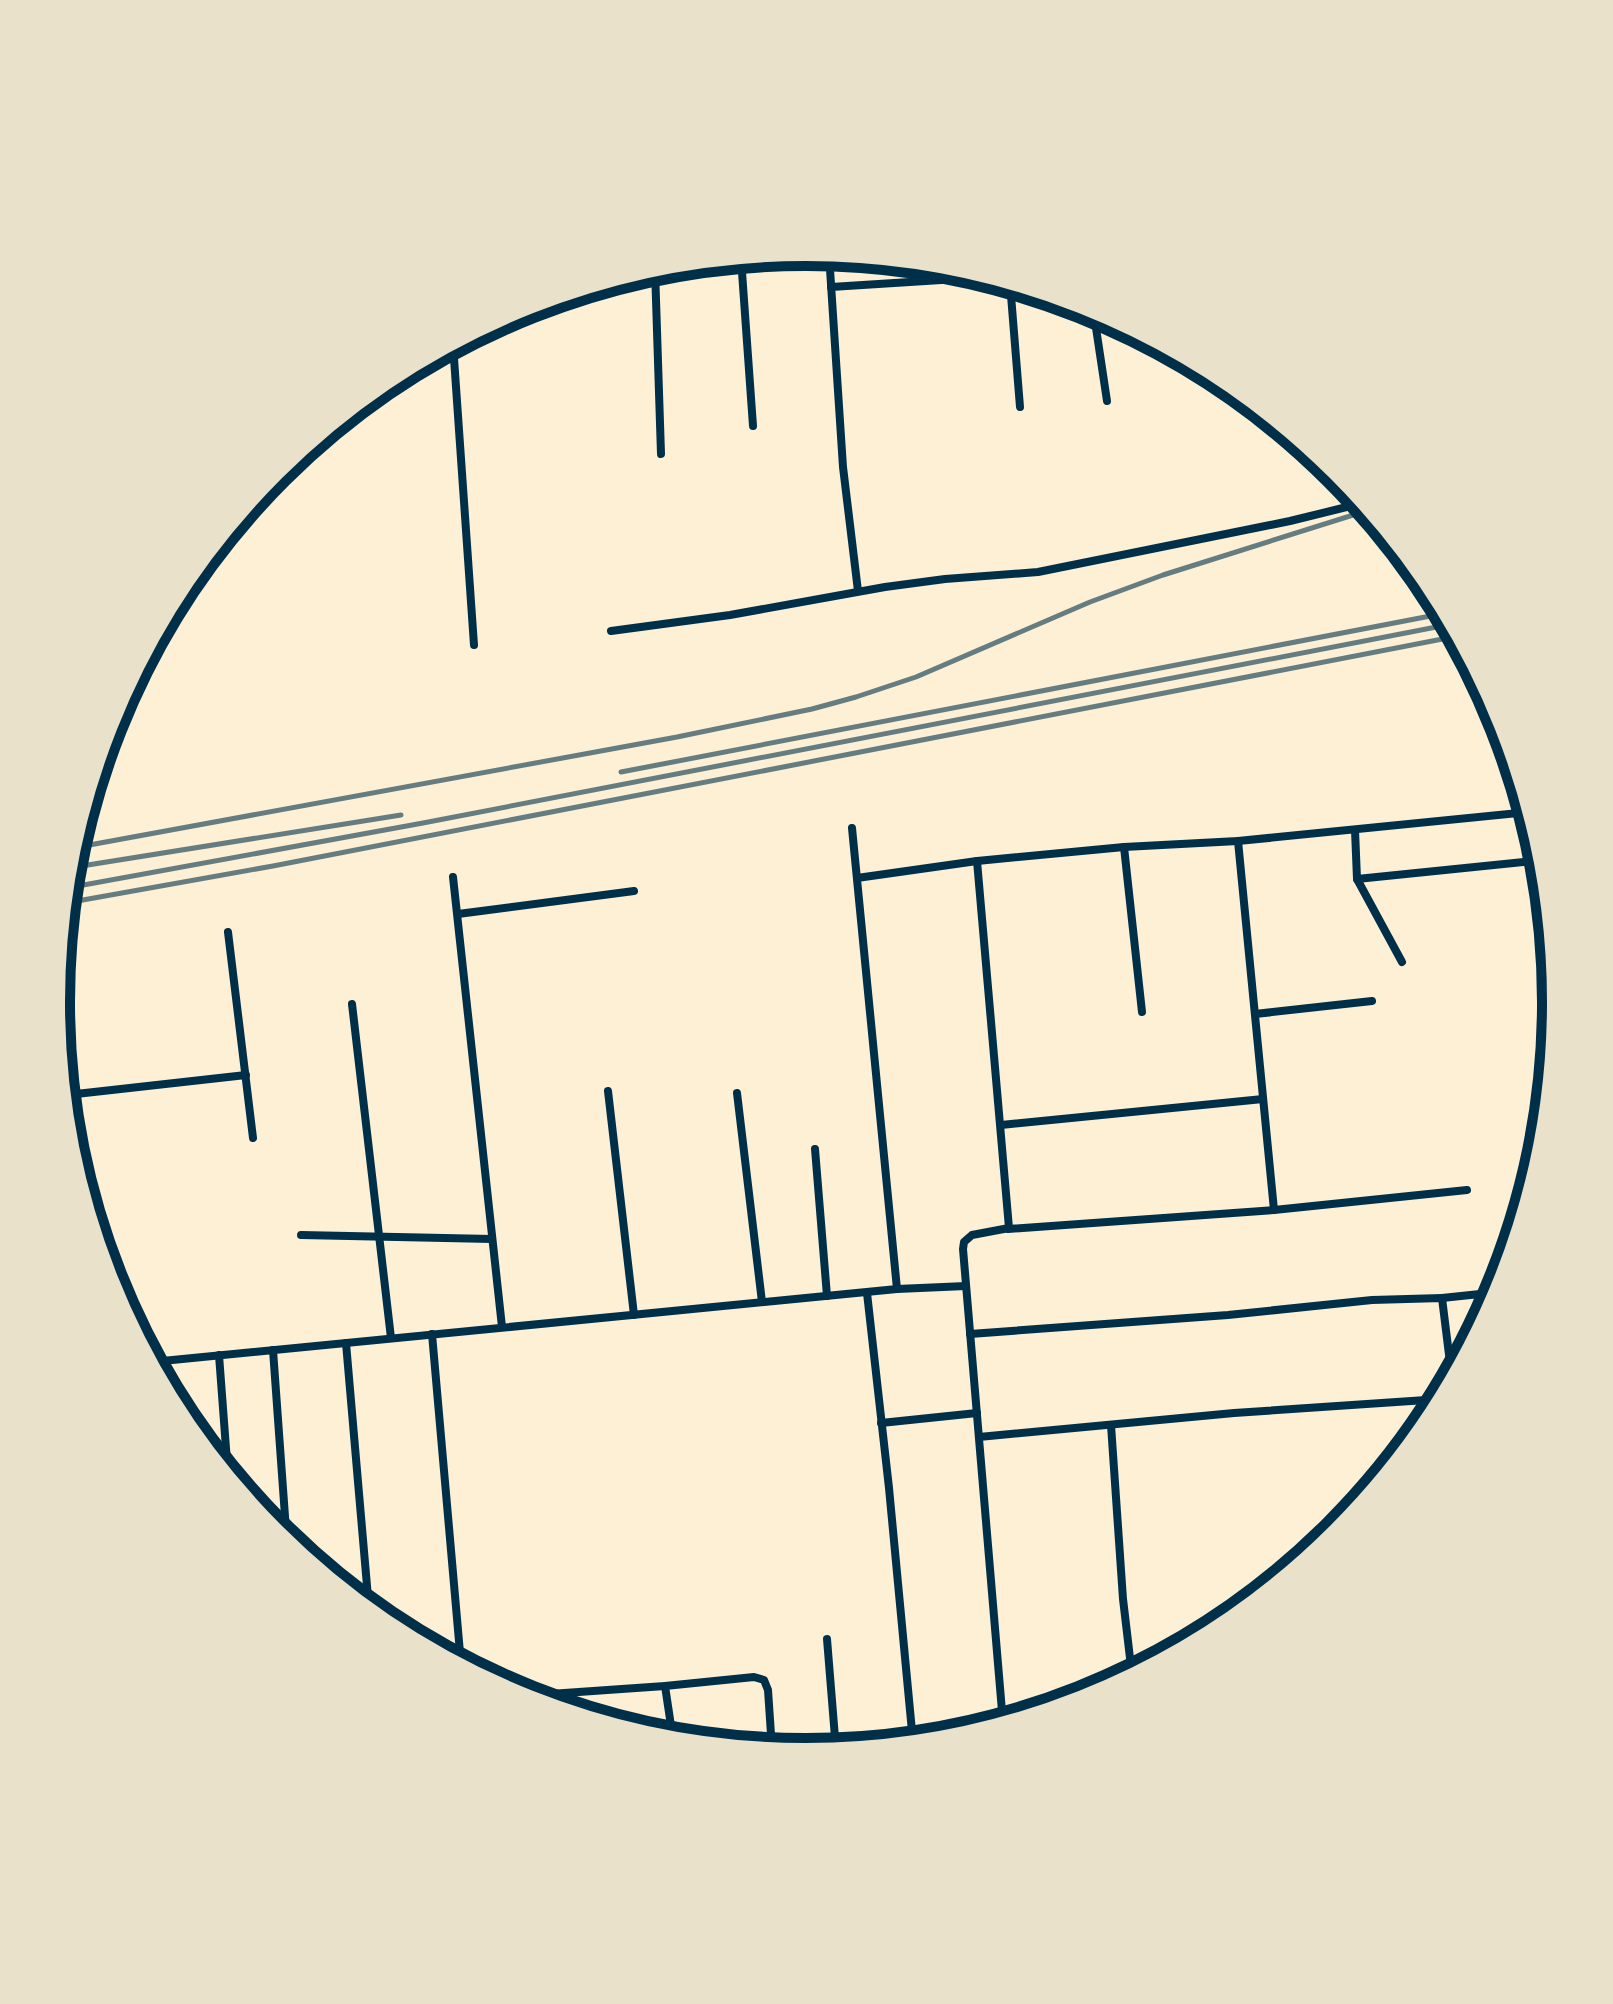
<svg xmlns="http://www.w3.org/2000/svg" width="1613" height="2004" font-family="Rubik,sans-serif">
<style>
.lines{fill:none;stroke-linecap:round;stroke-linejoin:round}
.minor{stroke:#003049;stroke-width:8}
.rail{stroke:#657d81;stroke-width:5}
.rim{fill:none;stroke:#003049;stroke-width:10}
</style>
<rect width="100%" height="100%" fill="#fdf0d5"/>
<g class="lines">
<g class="minor">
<polyline points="829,254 843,467 858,591"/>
<polyline points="741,258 753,426"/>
<polyline points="651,269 741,260"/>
<polyline points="655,269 661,454"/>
<polyline points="1010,283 1020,407"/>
<polyline points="831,287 989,277"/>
<polyline points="1093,308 1107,401"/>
<polyline points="453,344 474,645"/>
<polyline points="611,631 730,615 885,587 945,579 1038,572 1290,521 1363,503"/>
<polyline points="1355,830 1357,879 1402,962"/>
<polyline points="1238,841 1274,1210"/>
<polyline points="1124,847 1142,1012"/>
<polyline points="977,861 1009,1228 972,1235 964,1242 963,1249 1003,1723"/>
<polyline points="453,877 502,1327"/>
<polyline points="857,878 977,861 1124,847 1238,841 1529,812"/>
<polyline points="1357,879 1543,860"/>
<polyline points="458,914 634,891"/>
<polyline points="228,932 253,1138"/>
<polyline points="352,1004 391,1338"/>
<polyline points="1255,1014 1372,1001"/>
<polyline points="61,1036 75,1163"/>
<polyline points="608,1091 634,1315"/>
<polyline points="737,1093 762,1302"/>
<polyline points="67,1095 246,1075"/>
<polyline points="1001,1125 1263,1099"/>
<polyline points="815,1149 827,1296"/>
<polyline points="1008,1229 1274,1210 1467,1190"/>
<polyline points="301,1235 492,1239"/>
<polyline points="897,1289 966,1286"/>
<polyline points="867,1293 889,1488 913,1742"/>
<polyline points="1442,1298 1499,1292"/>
<polyline points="432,1334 461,1664"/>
<polyline points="970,1334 1228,1315 1372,1300 1442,1298 1452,1379"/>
<polyline points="346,1343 369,1609"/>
<polyline points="273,1350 286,1530"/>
<polyline points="219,1355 228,1475"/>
<polyline points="152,1362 897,1289 852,828"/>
<polyline points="881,1423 977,1413"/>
<polyline points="1111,1425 1123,1599 1132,1675"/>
<polyline points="979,1437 1234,1413 1441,1399"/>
<polyline points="827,1639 836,1750"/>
<polyline points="665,1686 673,1739"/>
<polyline points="521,1696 665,1686 754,1677 764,1680 768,1690 772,1749"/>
</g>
<g class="rail">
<polyline points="621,772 1446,613"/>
<polyline points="73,848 677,737 812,709 856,697 916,677 1090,602 1163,575 1369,510"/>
<polyline points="69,868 401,815"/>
<polyline points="67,888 423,823 1452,624"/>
<polyline points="66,903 273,866 1458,636"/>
</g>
</g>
<path d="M0 0H1613V2004H0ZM70 1002a736 736 0 1 1 1472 0a736 736 0 1 1-1472 0Z" fill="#e9e1ca" fill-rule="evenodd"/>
<path class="rim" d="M70 1002a736 736 0 1 1 1472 0a736 736 0 1 1-1472 0Z"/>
</svg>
